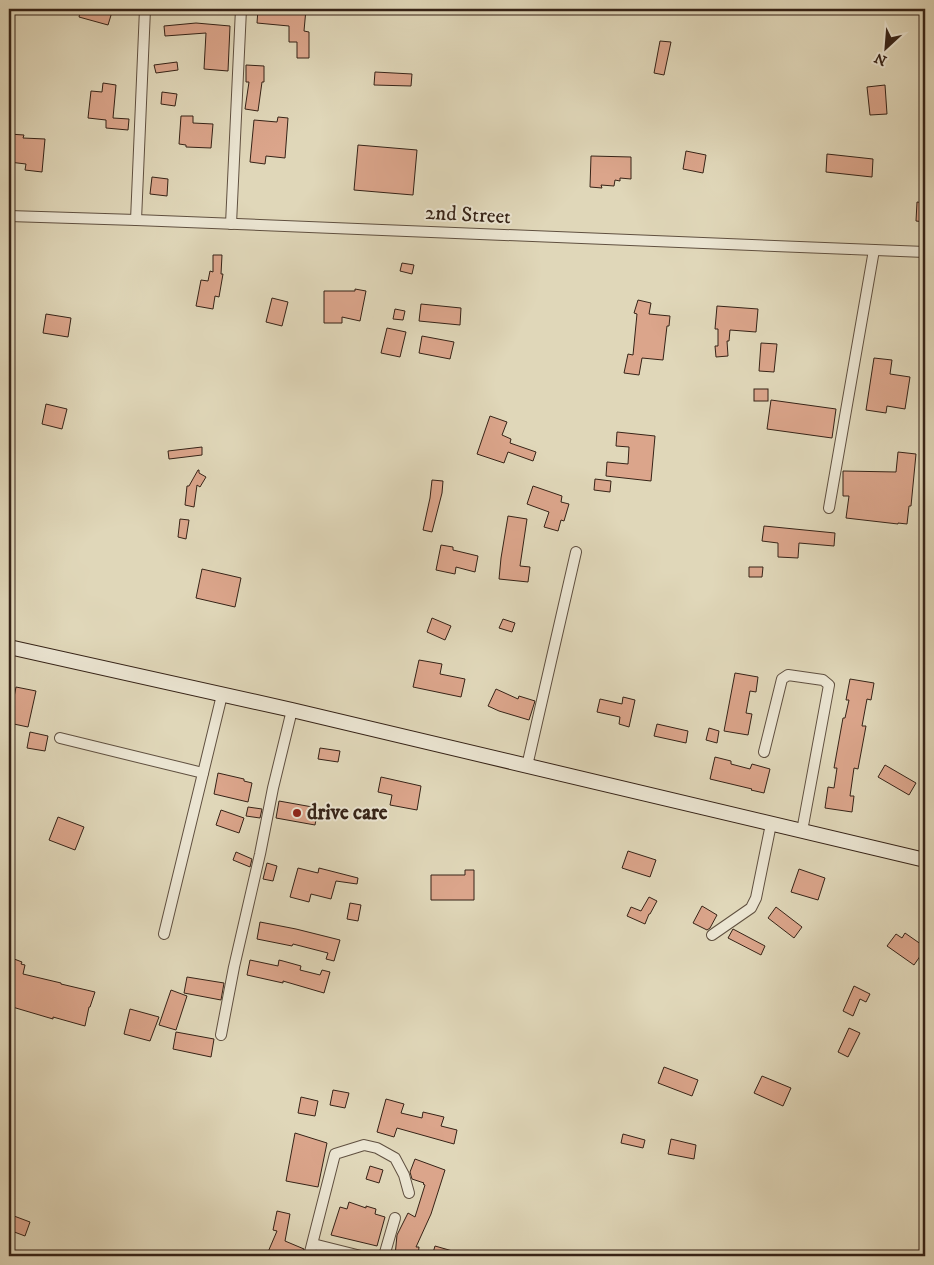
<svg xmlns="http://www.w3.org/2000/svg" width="934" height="1265" font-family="'IM FELL DW Pica',serif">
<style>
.building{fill:#dba58b;stroke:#362317}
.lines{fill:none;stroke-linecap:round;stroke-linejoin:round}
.street-casing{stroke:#605040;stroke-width:12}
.secondary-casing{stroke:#362317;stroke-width:16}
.street{stroke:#ebe5d2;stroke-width:10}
.secondary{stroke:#ebe5d2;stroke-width:14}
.poi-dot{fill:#8f2418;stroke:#ebe5d2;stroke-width:2}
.labels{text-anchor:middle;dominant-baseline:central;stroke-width:4;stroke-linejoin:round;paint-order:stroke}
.street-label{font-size:21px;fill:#362317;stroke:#ebe5d2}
.poi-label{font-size:21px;font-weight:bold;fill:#362317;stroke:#ebe5d2;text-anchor:start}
</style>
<rect width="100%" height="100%" fill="#e0d7b9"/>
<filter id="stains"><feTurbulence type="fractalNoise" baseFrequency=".004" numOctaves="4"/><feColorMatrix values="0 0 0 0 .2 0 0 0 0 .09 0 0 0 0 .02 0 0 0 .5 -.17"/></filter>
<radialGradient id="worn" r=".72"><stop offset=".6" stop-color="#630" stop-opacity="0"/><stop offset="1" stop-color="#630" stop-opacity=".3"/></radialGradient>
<g class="building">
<polygon points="81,9 101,9 112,12 108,25 79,17"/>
<polygon points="258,9 306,9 304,31 309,32 309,58 297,58 297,42 289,42 289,26 257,23"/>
<polygon points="196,23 230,26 228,71 204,69 206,33 165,36 164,26"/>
<polygon points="660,41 671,42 664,75 654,73"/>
<polygon points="177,62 178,70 156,73 154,65"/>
<polygon points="246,65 264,66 264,82 262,82 258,111 245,109 249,82 246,82"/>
<polygon points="375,72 412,74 411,86 374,85"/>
<polygon points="103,83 116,85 113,118 129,119 128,130 106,128 106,120 88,118 91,91 102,92"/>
<polygon points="885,85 887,114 870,115 867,87"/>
<polygon points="162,92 177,94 175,106 161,104"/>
<polygon points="181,116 193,116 193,123 213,124 211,148 186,147 186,145 179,144"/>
<polygon points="278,117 288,118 285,158 266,156 265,164 250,162 254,120 277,122"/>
<polygon points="9,134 24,135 23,138 45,139 42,172 25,170 26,164 9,162"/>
<polygon points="358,145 417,150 413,195 354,190"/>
<polygon points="686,151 706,155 703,173 683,169"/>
<polygon points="827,154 873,159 872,177 826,172"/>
<polygon points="591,156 631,157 631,179 620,178 620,181 615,180 614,186 601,185 602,188 590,187"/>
<polygon points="152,177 168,179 167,196 150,194"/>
<polygon points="917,202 925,203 925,222 916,221"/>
<polygon points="213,255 222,255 221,274 223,274 219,297 215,296 213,309 196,306 201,280 208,281 210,271 213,272"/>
<polygon points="402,263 414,265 412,274 400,271"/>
<polygon points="355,289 366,291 360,321 342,317 342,323 324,323 324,291 355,291"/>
<polygon points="272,298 288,302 282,326 266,322"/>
<polygon points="638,300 651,303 649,314 670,316 669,326 667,326 663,360 642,358 639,375 624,373 628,354 633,355 637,314 634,313"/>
<polygon points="421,304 461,308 460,325 419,321"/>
<polygon points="717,306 758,309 756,332 730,330 729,341 727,341 728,356 716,357 715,346 718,346 718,329 715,329"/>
<polygon points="395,309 405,311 403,320 393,319"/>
<polygon points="46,314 71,318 68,337 43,333"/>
<polygon points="387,328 406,332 400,357 381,353"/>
<polygon points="422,336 454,342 450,359 419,353"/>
<polygon points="761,343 777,344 774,372 759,371"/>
<polygon points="874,358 892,360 890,374 910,377 905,409 887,406 886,413 866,410"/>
<rect x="754" y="389" width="14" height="12"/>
<polygon points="771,400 836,409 832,438 767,429"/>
<polygon points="46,404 67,409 62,429 42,424"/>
<polygon points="490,416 507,422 502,435 511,439 510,443 536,452 533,461 508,452 504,463 477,454"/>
<polygon points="617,432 655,436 651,481 606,476 607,462 628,464 629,447 616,446"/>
<polygon points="202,447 202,455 169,459 168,451"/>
<polygon points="898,452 916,454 911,506 909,506 907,524 898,523 898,524 846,518 849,496 843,496 843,471 896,472"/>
<polygon points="198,470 199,470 199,473 206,477 200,487 197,485 194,507 185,505 187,486 189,486"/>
<polygon points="595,479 611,481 610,492 594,490"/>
<polygon points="432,480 443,481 442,493 432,532 423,530 430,498"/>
<polygon points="533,486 562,496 561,502 569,504 564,521 561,520 558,531 544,527 549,512 527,504"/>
<polygon points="508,516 527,519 520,566 530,567 528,582 499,579 501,558"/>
<polygon points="180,519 189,520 186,539 178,537"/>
<polygon points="764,526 835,533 834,546 799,543 798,558 778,557 778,543 762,541"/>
<polygon points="441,545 453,547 453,550 478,556 475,572 456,567 455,574 436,570"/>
<polygon points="749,567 763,567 762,577 749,577"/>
<polygon points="202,569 241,578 235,607 196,598"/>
<polygon points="432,618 451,626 445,640 427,632"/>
<polygon points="503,619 515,623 512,632 499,628"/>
<polygon points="419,660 442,664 440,674 465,679 461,697 413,687"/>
<polygon points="735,673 758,677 756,692 750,691 746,713 752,714 748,735 724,731"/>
<polygon points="850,679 874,683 871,700 867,699 862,726 866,726 858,769 854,768 850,796 854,796 852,812 825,808 828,787 834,788 837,768 834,768 843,718 845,718 849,700 846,700"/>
<polygon points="16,687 36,691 28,727 9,723"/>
<polygon points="496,689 518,699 519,696 535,701 529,720 499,711 488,706"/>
<polygon points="623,697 635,700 629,727 619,724 620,717 597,712 600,699 622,704"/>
<polygon points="657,724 688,731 686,743 654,736"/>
<polygon points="709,728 719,731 717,743 706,740"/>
<polygon points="30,732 48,736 45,751 27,748"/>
<polygon points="320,748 340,751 338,762 318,759"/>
<polygon points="715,757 731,761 731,764 750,769 752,764 770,769 764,793 751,790 752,789 710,779"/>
<polygon points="885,765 916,783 909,795 878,777"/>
<polygon points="218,773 244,779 244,781 252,783 248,802 214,794"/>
<polygon points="381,777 421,786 417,810 390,805 392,795 378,792"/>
<polygon points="279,801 318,808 315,825 276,818"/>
<polygon points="248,807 262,809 260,818 246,816"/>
<polygon points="221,810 244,818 239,833 216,825"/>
<polygon points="58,817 84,827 75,850 49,840"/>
<polygon points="628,851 656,860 650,877 622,868"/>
<polygon points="236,852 252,859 250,867 233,860"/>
<polygon points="267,863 277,866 273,881 263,879"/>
<polygon points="298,868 318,873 319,868 358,878 357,884 336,881 331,899 311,894 309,902 290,897"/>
<polygon points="799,869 825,878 818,900 791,892"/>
<polygon points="465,870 474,870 474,900 431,900 431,875 465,875"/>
<polygon points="649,897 657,901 650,914 649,914 645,924 627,916 631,907 641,911"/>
<polygon points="350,903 361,905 358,921 347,919"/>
<polygon points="702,906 717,915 710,928 707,930 693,923"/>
<polygon points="776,907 802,927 794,938 768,918"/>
<polygon points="260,922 296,929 340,940 334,961 326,959 328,953 293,944 292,946 257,939"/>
<polygon points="733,929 765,946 761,955 728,938"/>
<polygon points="905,933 925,947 925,949 914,965 887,946 896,934 902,938"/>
<polygon points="9,957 22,962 21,964 25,965 23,974 61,983 61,984 95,992 90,1007 89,1007 85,1026 53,1017 53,1019 9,1006"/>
<polygon points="250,960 278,966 279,960 283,961 301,966 300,970 320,975 322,970 330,972 324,993 283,981 283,983 247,975"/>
<polygon points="187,977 224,983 221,1000 184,993"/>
<polygon points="854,986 870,994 866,1002 860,999 853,1016 843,1011"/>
<polygon points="171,990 187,996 176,1030 159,1025"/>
<polygon points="130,1009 159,1017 150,1041 124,1034"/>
<polygon points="849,1028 860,1033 848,1057 838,1052"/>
<polygon points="176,1032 214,1039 211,1057 173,1049"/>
<polygon points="664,1067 698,1080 692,1096 658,1083"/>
<polygon points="762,1076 791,1088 783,1106 754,1093"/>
<polygon points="333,1090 349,1093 345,1108 330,1105"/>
<polygon points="301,1097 318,1101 315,1116 298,1113"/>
<polygon points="386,1099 404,1104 401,1113 422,1118 423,1112 444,1117 441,1126 457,1130 454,1144 397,1128 394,1137 377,1132"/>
<polygon points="295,1133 327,1143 318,1187 286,1181"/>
<polygon points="623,1134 645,1140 643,1148 621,1143"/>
<polygon points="671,1139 696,1145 694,1159 668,1154"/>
<polygon points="415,1159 445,1170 431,1214 416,1247 419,1247 418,1256 395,1256 397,1235 408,1213 415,1217 425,1185 423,1184 424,1183 412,1179 410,1172"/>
<polygon points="370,1166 383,1170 379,1183 366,1179"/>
<polygon points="349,1202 366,1208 366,1206 376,1209 375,1214 385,1217 377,1246 331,1235 340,1207 347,1209"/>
<polygon points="277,1211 290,1214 285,1241 304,1249 302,1256 277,1256 268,1252 277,1231 273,1230"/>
<polygon points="9,1215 13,1217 14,1216 30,1222 25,1236 9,1230"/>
<polygon points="435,1246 463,1254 463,1256 432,1256"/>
</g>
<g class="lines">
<g class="street-casing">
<g id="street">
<polyline points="9,216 136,220 925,252"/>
<polyline points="136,220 145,9"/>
<polyline points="231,224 241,9"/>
<polyline points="829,508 874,250"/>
<polyline points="60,738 203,773"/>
<polyline points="764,752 782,679 788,675 823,680 829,685 802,831"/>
<polyline points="527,766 576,552"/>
<polyline points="164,934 222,695"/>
<polyline points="712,935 751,908 756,898 771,824"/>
<polyline points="221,1035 234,967 260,854 273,788 292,710"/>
<polyline points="313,1244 361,1256"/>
<polyline points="309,1256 335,1154 364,1145 377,1148 395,1158 404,1175 409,1193"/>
<polyline points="384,1256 395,1218"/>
</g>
</g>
<g class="secondary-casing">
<polyline id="secondary" points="9,647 292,710 925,860"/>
</g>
<use href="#street" class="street"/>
<use href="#secondary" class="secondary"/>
</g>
<circle class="poi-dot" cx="297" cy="813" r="5"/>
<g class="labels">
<g class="street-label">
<text transform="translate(468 215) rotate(3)">2nd Street</text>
</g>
<g class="poi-label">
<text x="307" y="813">drive care</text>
</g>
</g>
<rect width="934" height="1265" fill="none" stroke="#e0d7b9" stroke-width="30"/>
<rect x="10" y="10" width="914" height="1245" fill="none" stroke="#362317" stroke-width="2.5"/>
<rect x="15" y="15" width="904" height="1235" fill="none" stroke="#362317"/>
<g transform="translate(886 48) rotate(206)" stroke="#ebe5d2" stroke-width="4" paint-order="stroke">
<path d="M0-4L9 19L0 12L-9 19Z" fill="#362317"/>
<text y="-8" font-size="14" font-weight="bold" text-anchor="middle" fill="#362317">N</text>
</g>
<rect width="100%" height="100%" filter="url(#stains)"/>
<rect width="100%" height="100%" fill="url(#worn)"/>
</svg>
